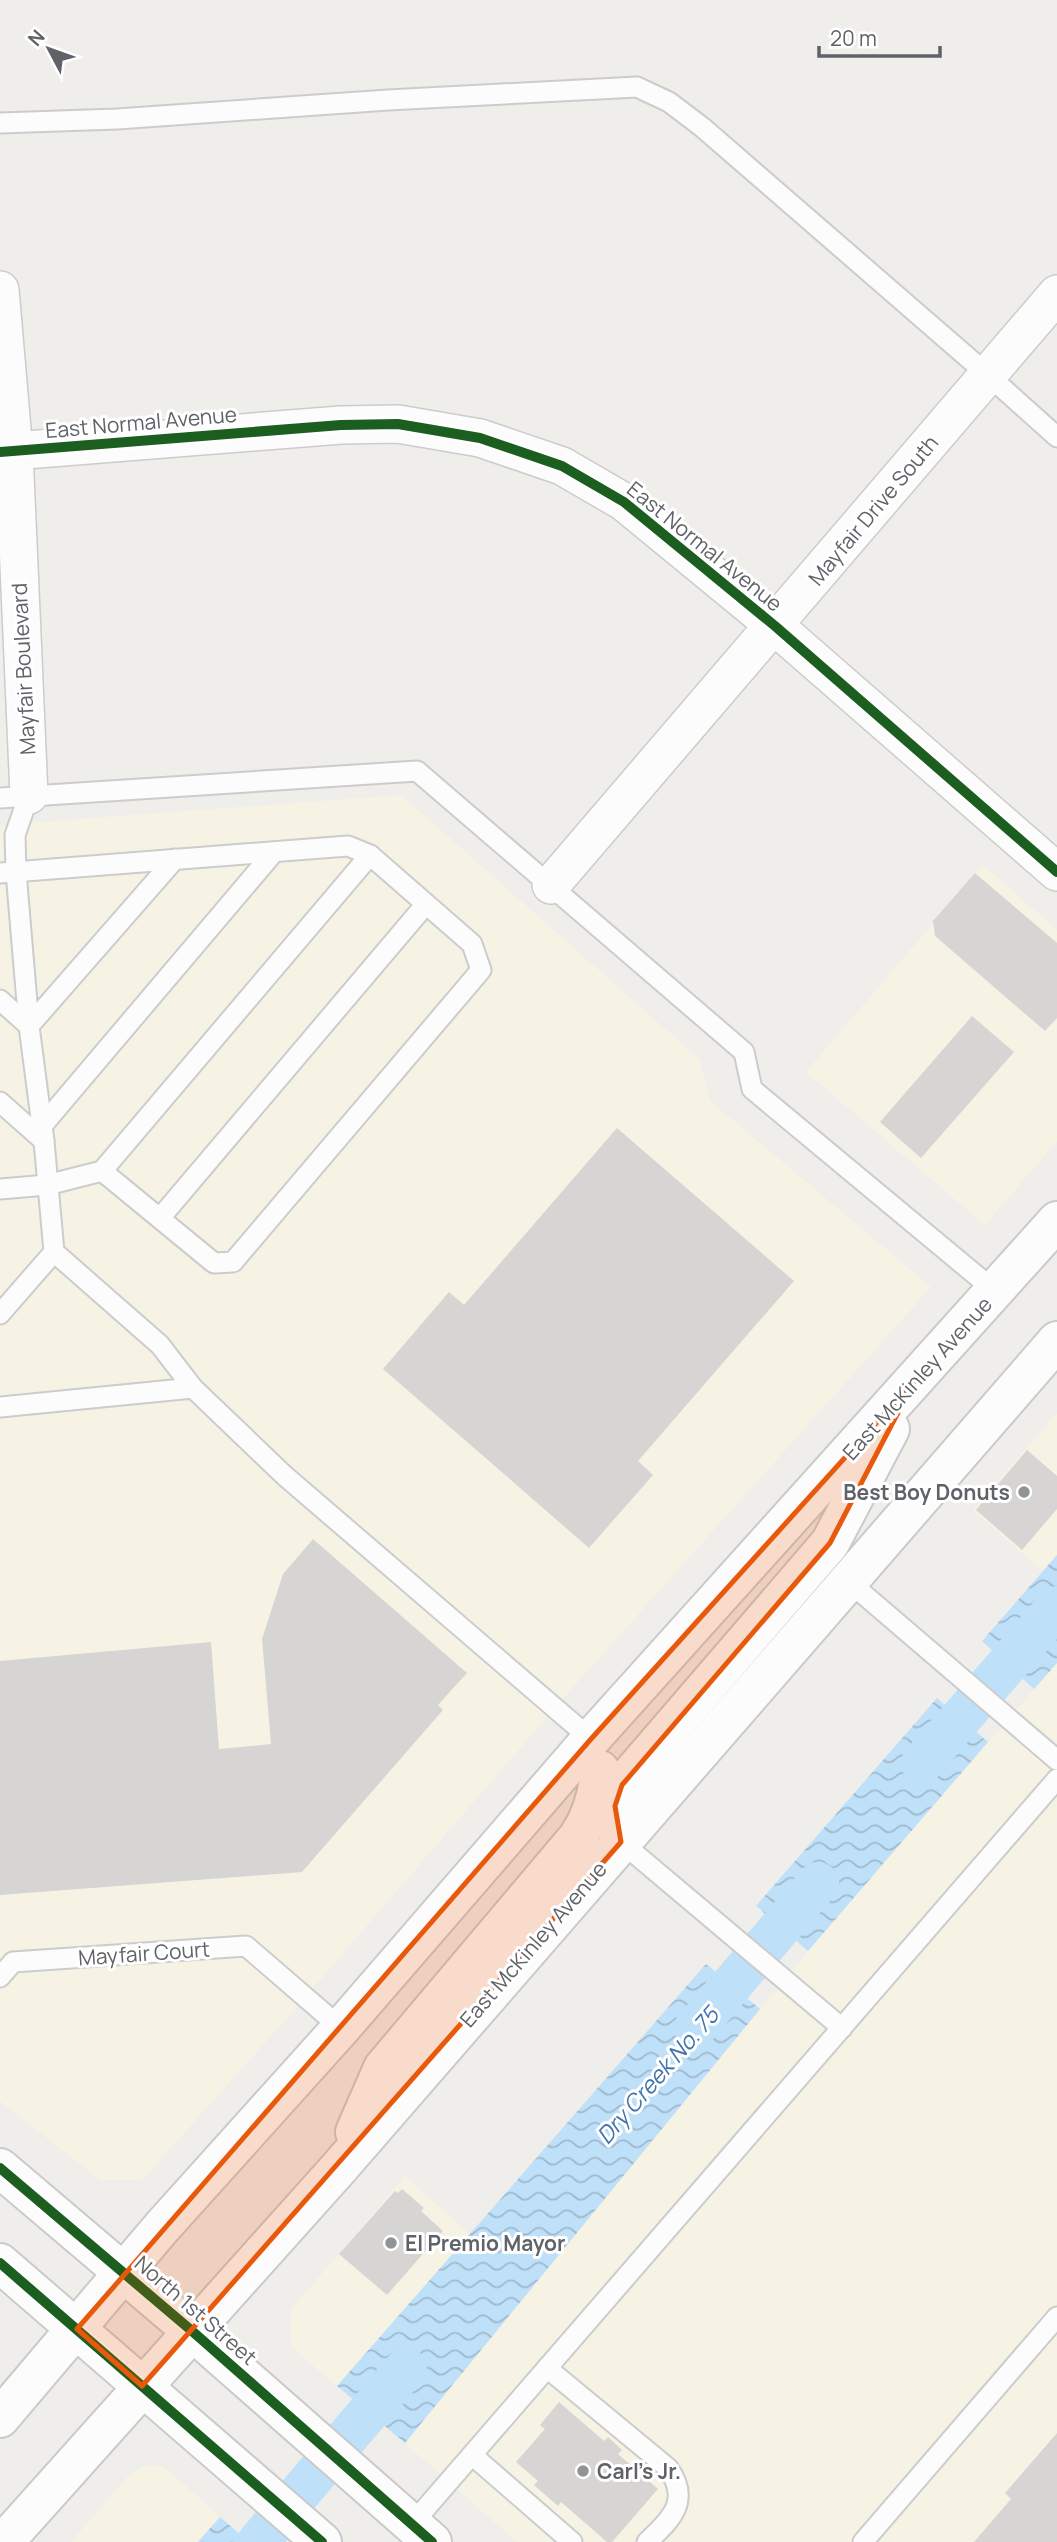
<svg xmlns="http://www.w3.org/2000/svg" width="1057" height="2542" font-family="Manrope,sans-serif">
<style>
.commercial{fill:#f7f3e4}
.water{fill:url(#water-waves)}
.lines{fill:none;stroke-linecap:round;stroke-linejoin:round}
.canal{stroke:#bfe0f9;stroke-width:42}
.building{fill:#d6d5d3}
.service-casing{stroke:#cbcccc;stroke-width:23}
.minor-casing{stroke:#cbcccc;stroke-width:40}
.secondary-casing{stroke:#cacacb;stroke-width:42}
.service{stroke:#fdfcfc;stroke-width:19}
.minor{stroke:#fdfcfc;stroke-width:37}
.secondary{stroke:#fdfcfc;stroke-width:38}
.cycleway-casing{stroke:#fff;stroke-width:15}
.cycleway{stroke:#1b5e20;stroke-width:10}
.marked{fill:#e8590c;fill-opacity:0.2;stroke:#e8590c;stroke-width:5;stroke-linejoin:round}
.poi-dot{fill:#919496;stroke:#fff;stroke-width:2.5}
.labels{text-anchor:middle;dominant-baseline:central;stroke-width:6;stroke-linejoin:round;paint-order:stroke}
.street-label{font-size:21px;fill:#5f6368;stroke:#fff}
.poi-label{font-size:21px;font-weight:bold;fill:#5f6368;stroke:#fff;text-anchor:start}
.water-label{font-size:23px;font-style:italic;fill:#4174aa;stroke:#fff}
</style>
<defs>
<pattern id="water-waves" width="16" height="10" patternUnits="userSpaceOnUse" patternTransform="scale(1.75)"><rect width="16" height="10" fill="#bfe0f9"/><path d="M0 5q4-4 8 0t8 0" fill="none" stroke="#9eb9cd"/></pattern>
</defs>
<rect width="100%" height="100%" fill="#efeeea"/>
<g class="commercial">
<polygon points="401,795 699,1059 710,1101 931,1287 558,1704 295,2009 142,2180 100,2180 0,2101 0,825"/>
<polygon points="983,865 1057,930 1057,1141 985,1225 806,1072"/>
<polygon points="1057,1413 1057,1555 1043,1571 973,1510"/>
<polygon points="1057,1663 1057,2542 517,2542 405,2443 808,1951"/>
<polygon points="405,2176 471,2235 337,2386 291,2347 291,2310"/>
<polygon points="145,2466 161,2466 169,2471 220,2517 198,2542 71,2542 130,2474"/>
</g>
<g class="water">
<polygon points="1057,1555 1057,1663 1034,1689 982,1641"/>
<polygon points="937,1698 988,1742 808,1951 756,1906"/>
<polygon points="706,1964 760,2009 405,2443 337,2386"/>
<polygon points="220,2517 249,2542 198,2542"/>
</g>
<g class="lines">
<g class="canal">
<polyline points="922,1763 1057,1607"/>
<polyline points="695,2028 818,1883"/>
<polyline points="258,2542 406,2368"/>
</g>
</g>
<g class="building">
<polygon points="975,873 1057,943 1057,1018 1045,1031 935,936 933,921"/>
<polygon points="972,1016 1014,1052 921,1158 880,1122"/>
<polygon points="617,1128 794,1281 638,1461 653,1475 589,1548 383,1369 449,1292 464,1305"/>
<polygon points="1027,1450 1057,1476 1057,1509 1022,1550 976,1510"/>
<polygon points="313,1539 467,1673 438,1705 443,1710 302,1872 0,1895 0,1661 211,1642 219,1749 271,1744 262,1639 283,1574"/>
<polygon points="402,2189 424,2208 421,2211 443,2231 387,2295 339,2254 395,2191 398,2193"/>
<polygon points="559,2402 604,2441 608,2437 622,2450 618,2454 658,2489 612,2542 607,2542 561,2502 558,2506 534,2485 538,2481 516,2462 545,2429 540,2425"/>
<polygon points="1057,2433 1057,2542 974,2542 1011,2499 1005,2493"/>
</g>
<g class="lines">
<g class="service-casing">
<g id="service">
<polyline points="0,123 117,119 388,100 637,87 669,102 702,127 988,375 1057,437"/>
<polyline points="29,795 15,835 16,872 29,1026 44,1141 54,1252"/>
<polyline points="0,798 417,771 744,1052 752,1089 995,1291"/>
<polyline points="0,873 348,846 370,855 472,944 481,970 233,1262 214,1263 102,1171 47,1185 0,1189"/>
<polyline points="0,1000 29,1026 175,859"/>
<polyline points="0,1102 44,1141"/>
<polyline points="41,1127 274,852"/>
<polyline points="102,1171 370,855"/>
<polyline points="160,1218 426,904"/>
<polyline points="0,1314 54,1252 160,1345 193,1388"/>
<polyline points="0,1407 193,1388 285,1476 591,1739"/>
<polyline points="848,1581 1057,1760"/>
<polyline points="621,1842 842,2028"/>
<polyline points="0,1977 13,1962 246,1946 341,2028"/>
<path d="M547,2368l121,100c23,32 4,51 -21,74"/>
<polyline points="472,2455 572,2542"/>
<polyline points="412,2524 1057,1779"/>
<polyline points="863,2542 1057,2317"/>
</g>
</g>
<g class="minor-casing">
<g id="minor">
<polyline points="0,290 14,452 29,795"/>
<polyline points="0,452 341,425 398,424 480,438 562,466 624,502 775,626 1057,872"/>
<polyline points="551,885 1057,294"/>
</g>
</g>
<g class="secondary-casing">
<g id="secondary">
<path d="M621,1842c-7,-24 -6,-34 1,-57l208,-242 60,-114"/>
<path d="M355,2132l28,-64 195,-231c14,-21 20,-42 22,-67"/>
<polyline points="0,2168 192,2331 432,2542"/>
<polyline points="0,2263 322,2542"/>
<polyline points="0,2418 162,2227 341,2028 591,1739 1057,1221"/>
<polyline points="4,2542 338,2169 1057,1341"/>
</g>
</g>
<use href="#service" class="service"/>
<use href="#minor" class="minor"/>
<use href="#secondary" class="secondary"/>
<g class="cycleway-casing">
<g id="cycleway">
<polyline points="0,452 341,425 398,424 480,438 562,466 624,502 775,626 1057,872"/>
<polyline points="0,2168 192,2331 432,2542"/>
<polyline points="0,2263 322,2542"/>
</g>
</g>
<use href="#cycleway" class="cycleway"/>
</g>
<path class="marked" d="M915,1380l-85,163 -208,242 -7,21 6,36 -479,544 -65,-57 514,-590z"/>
<g class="poi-dot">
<circle cx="1024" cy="1492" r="7"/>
<circle cx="391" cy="2243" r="7"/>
<circle cx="583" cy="2471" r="7"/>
</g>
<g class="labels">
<g class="street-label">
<text transform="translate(141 422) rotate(-5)">East Normal Avenue</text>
<text transform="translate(873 510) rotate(-50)">Mayfair Drive South</text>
<text transform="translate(705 546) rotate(39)">East Normal Avenue</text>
<text transform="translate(23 669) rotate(-93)">Mayfair Boulevard</text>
<text transform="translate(917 1378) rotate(-48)">East McKinley Avenue</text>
<text transform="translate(533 1944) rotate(-49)">East McKinley Avenue</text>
<text transform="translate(144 1953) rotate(-4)">Mayfair Court</text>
<text transform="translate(196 2310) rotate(41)">North 1st Street</text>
</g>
<g class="poi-label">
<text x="1010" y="1492" text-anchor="end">Best Boy Donuts</text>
<text x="405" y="2243">El Premio Mayor</text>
<text x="597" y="2471">Carl's Jr.</text>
</g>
<g class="water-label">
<text transform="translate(657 2075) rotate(-49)">Dry Creek No. 75</text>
</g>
</g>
<g transform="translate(49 49) rotate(311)" stroke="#ffffff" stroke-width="5" paint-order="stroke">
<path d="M0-5L12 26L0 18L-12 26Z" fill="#5f6368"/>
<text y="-10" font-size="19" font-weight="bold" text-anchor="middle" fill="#5f6368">N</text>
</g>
<path d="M819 46v10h121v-10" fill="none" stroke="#5f6368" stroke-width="3.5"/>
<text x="830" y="46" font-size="21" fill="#5f6368" stroke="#ffffff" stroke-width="5" paint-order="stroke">20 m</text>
</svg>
